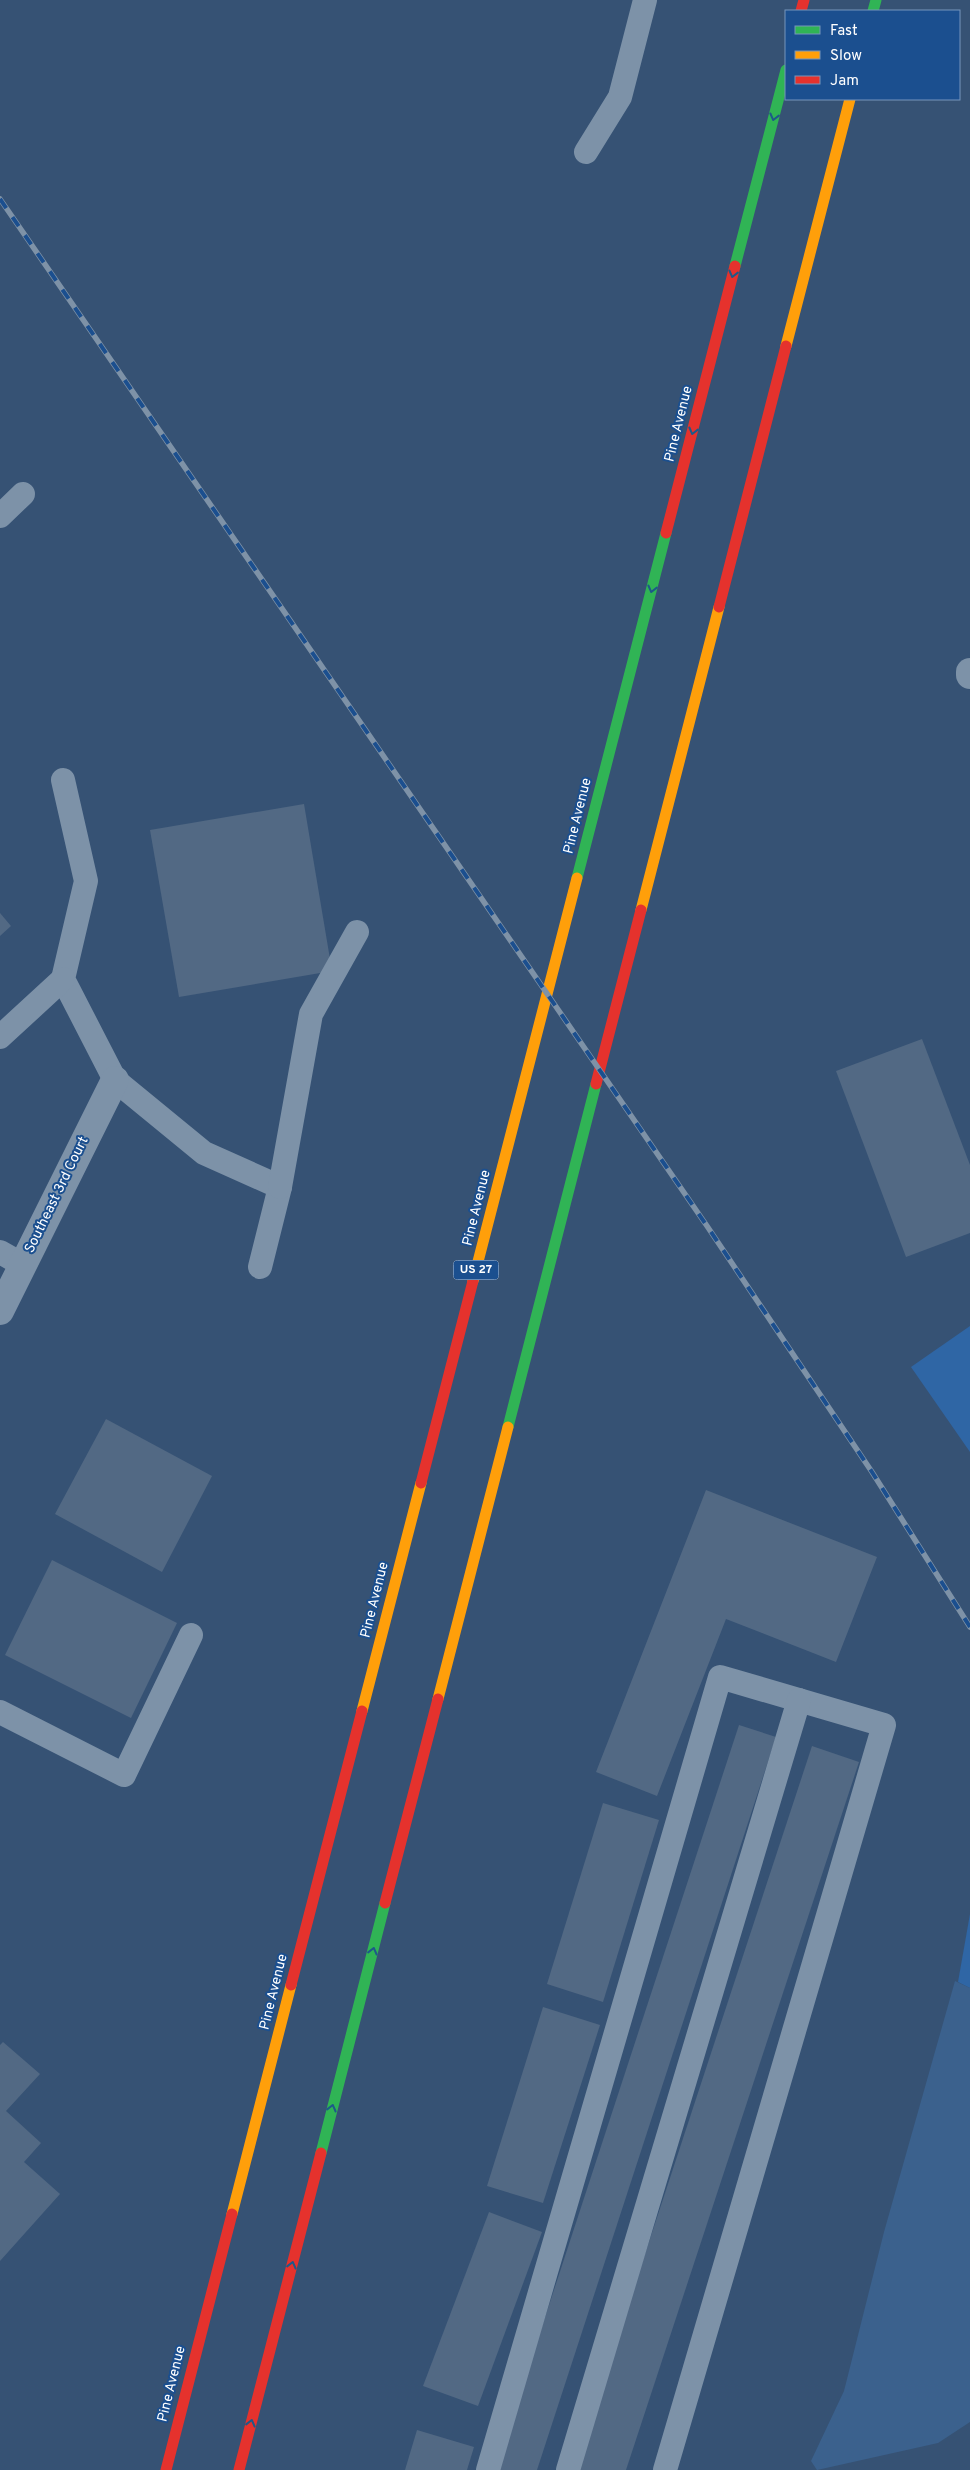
<svg xmlns="http://www.w3.org/2000/svg" width="970" height="2470" font-family="Overpass,sans-serif">
<style>
.green{fill:#2f66a5}
.water{fill:#3b618d}
.building{fill:#526984}
.lines{fill:none;stroke-linecap:round;stroke-linejoin:round}
.lane{stroke:#7d92a8;stroke-width:24}
.street{stroke:#7d92a8;stroke-width:28}
.fast{stroke:#30b455;stroke-width:11}
.slow{stroke:#ff9f0a;stroke-width:11}
.jam{stroke:#e5322d;stroke-width:11}
.rail-casing{stroke:#7e92a7;stroke-width:5.5}
.rail{stroke:#1b4f8f;stroke-width:4;stroke-dasharray:11;stroke-linecap:butt}
.oneway{stroke:#1d5989}
.labels{text-anchor:middle;dominant-baseline:central;stroke-width:4;stroke-linejoin:round;paint-order:stroke}
.shield{fill:#1b4f8f;stroke:#bbcadd;stroke-width:1}
.shield-label{font-size:12px;font-weight:bold;fill:#fff}
.street-label{font-size:14px;fill:#fff;stroke:#1b4f8f}
</style>
<rect width="100%" height="100%" fill="#365274"/>
<g class="green">
<polygon points="970,1326 970,1452 911,1367"/>
<polygon points="970,1914 970,1988 958,1982"/>
</g>
<polygon class="water" points="955,1981 970,1988 970,2422 938,2443 817,2470 811,2461 844,2391 884,2232"/>
<g class="building">
<polygon points="304,804 332,971 179,997 150,830"/>
<polygon points="0,913 11,926 0,936"/>
<polygon points="922,1039 970,1165 970,1233 906,1257 836,1071"/>
<polygon points="106,1419 212,1476 162,1572 55,1514"/>
<polygon points="706,1490 877,1557 836,1662 726,1619 657,1796 596,1772"/>
<polygon points="52,1560 177,1623 131,1718 5,1655"/>
<polygon points="739,1725 776,1737 537,2470 495,2470"/>
<polygon points="812,1746 859,1762 626,2470 574,2470"/>
<polygon points="603,1803 659,1820 603,2002 547,1984"/>
<polygon points="543,2007 600,2025 543,2203 487,2186"/>
<polygon points="3,2042 40,2074 6,2111 41,2143 24,2162 60,2194 0,2261 0,2045"/>
<polygon points="489,2212 542,2232 478,2406 423,2386"/>
<polygon points="417,2430 474,2447 467,2470 405,2470"/>
</g>
<g class="lines">
<g class="lane">
<polyline points="586,152 620,97 645,0"/>
<polyline points="0,516 23,494"/>
<polyline points="63,780 86,881 63,979 115,1080 204,1153 280,1187 260,1267"/>
<polyline points="0,1037 63,979"/>
<polyline points="280,1187 311,1014 357,932"/>
<polyline points="0,1252 23,1265"/>
<polyline points="0,1712 124,1775 191,1635"/>
<polyline points="488,2470 720,1677 884,1725 665,2470"/>
<polyline points="568,2470 799,1700"/>
</g>
<g class="street">
<polyline points="970,672 970,675"/>
<polyline points="0,1311 115,1080"/>
</g>
<g class="fast">
<polyline points="873,11 876,0"/>
<polyline points="735,266 786,70"/>
<polyline points="577,878 666,533"/>
<polyline points="508,1427 596,1084"/>
<polyline points="321,2153 385,1903"/>
</g>
<g class="slow">
<polyline points="786,346 850,99"/>
<polyline points="641,910 719,607"/>
<polyline points="473,1281 577,878"/>
<polyline points="438,1699 508,1427"/>
<polyline points="362,1711 421,1483"/>
<polyline points="232,2214 291,1985"/>
</g>
<g class="jam">
<polyline points="801,11 804,0"/>
<polyline points="666,533 735,266"/>
<polyline points="719,607 786,346"/>
<polyline points="596,1084 641,910"/>
<polyline points="421,1483 473,1281"/>
<polyline points="385,1903 438,1699"/>
<polyline points="291,1985 362,1711"/>
<polyline points="166,2470 232,2214"/>
<polyline points="239,2470 321,2153"/>
</g>
<g class="rail-casing">
<polyline id="rail" points="0,199 707,1226 872,1472 970,1627"/>
</g>
<use href="#rail" class="rail"/>
</g>
<defs><path id="oneway-chevron" d="M-2-3.5L2.5 0L-2 3.5" fill="none" stroke-width="1.6" stroke-linecap="round" stroke-linejoin="round" transform="scale(1.25)"/></defs>
<g class="oneway">
<use href="#oneway-chevron" transform="translate(774 117) rotate(104)"/>
<use href="#oneway-chevron" transform="translate(733 274) rotate(104)"/>
<use href="#oneway-chevron" transform="translate(693 431) rotate(104)"/>
<use href="#oneway-chevron" transform="translate(652 589) rotate(104)"/>
<use href="#oneway-chevron" transform="translate(373 1951) rotate(-76)"/>
<use href="#oneway-chevron" transform="translate(332 2108) rotate(-76)"/>
<use href="#oneway-chevron" transform="translate(292 2265) rotate(-76)"/>
<use href="#oneway-chevron" transform="translate(251 2423) rotate(-76)"/>
</g>
<g class="labels">
<rect class="shield" x="453.5" y="1260.5" width="45" height="19" rx="4"/>
<g class="shield-label">
<text x="476" y="1270">US 27</text>
</g>
<g class="street-label">
<text transform="translate(679 424) rotate(-76)">Pine Avenue</text>
<text transform="translate(578 816) rotate(-76)">Pine Avenue</text>
<text transform="translate(57 1195) rotate(-64)">Southeast 3rd Court</text>
<text transform="translate(477 1208) rotate(-76)">Pine Avenue</text>
<text transform="translate(375 1600) rotate(-76)">Pine Avenue</text>
<text transform="translate(274 1992) rotate(-76)">Pine Avenue</text>
<text transform="translate(172 2384) rotate(-76)">Pine Avenue</text>
</g>
</g>
<rect x="785" y="10" width="175" height="90" fill="#1b4f8f" stroke="#7695bc"/>
<rect x="795" y="26" width="25" height="8" fill="#30b455" stroke="#7695bc"/>
<text x="830" y="35" font-size="15" fill="#ffffff">Fast</text>
<rect x="795" y="51" width="25" height="8" fill="#ff9f0a" stroke="#7695bc"/>
<text x="830" y="60" font-size="15" fill="#ffffff">Slow</text>
<rect x="795" y="76" width="25" height="8" fill="#e5322d" stroke="#7695bc"/>
<text x="830" y="85" font-size="15" fill="#ffffff">Jam</text>
</svg>
